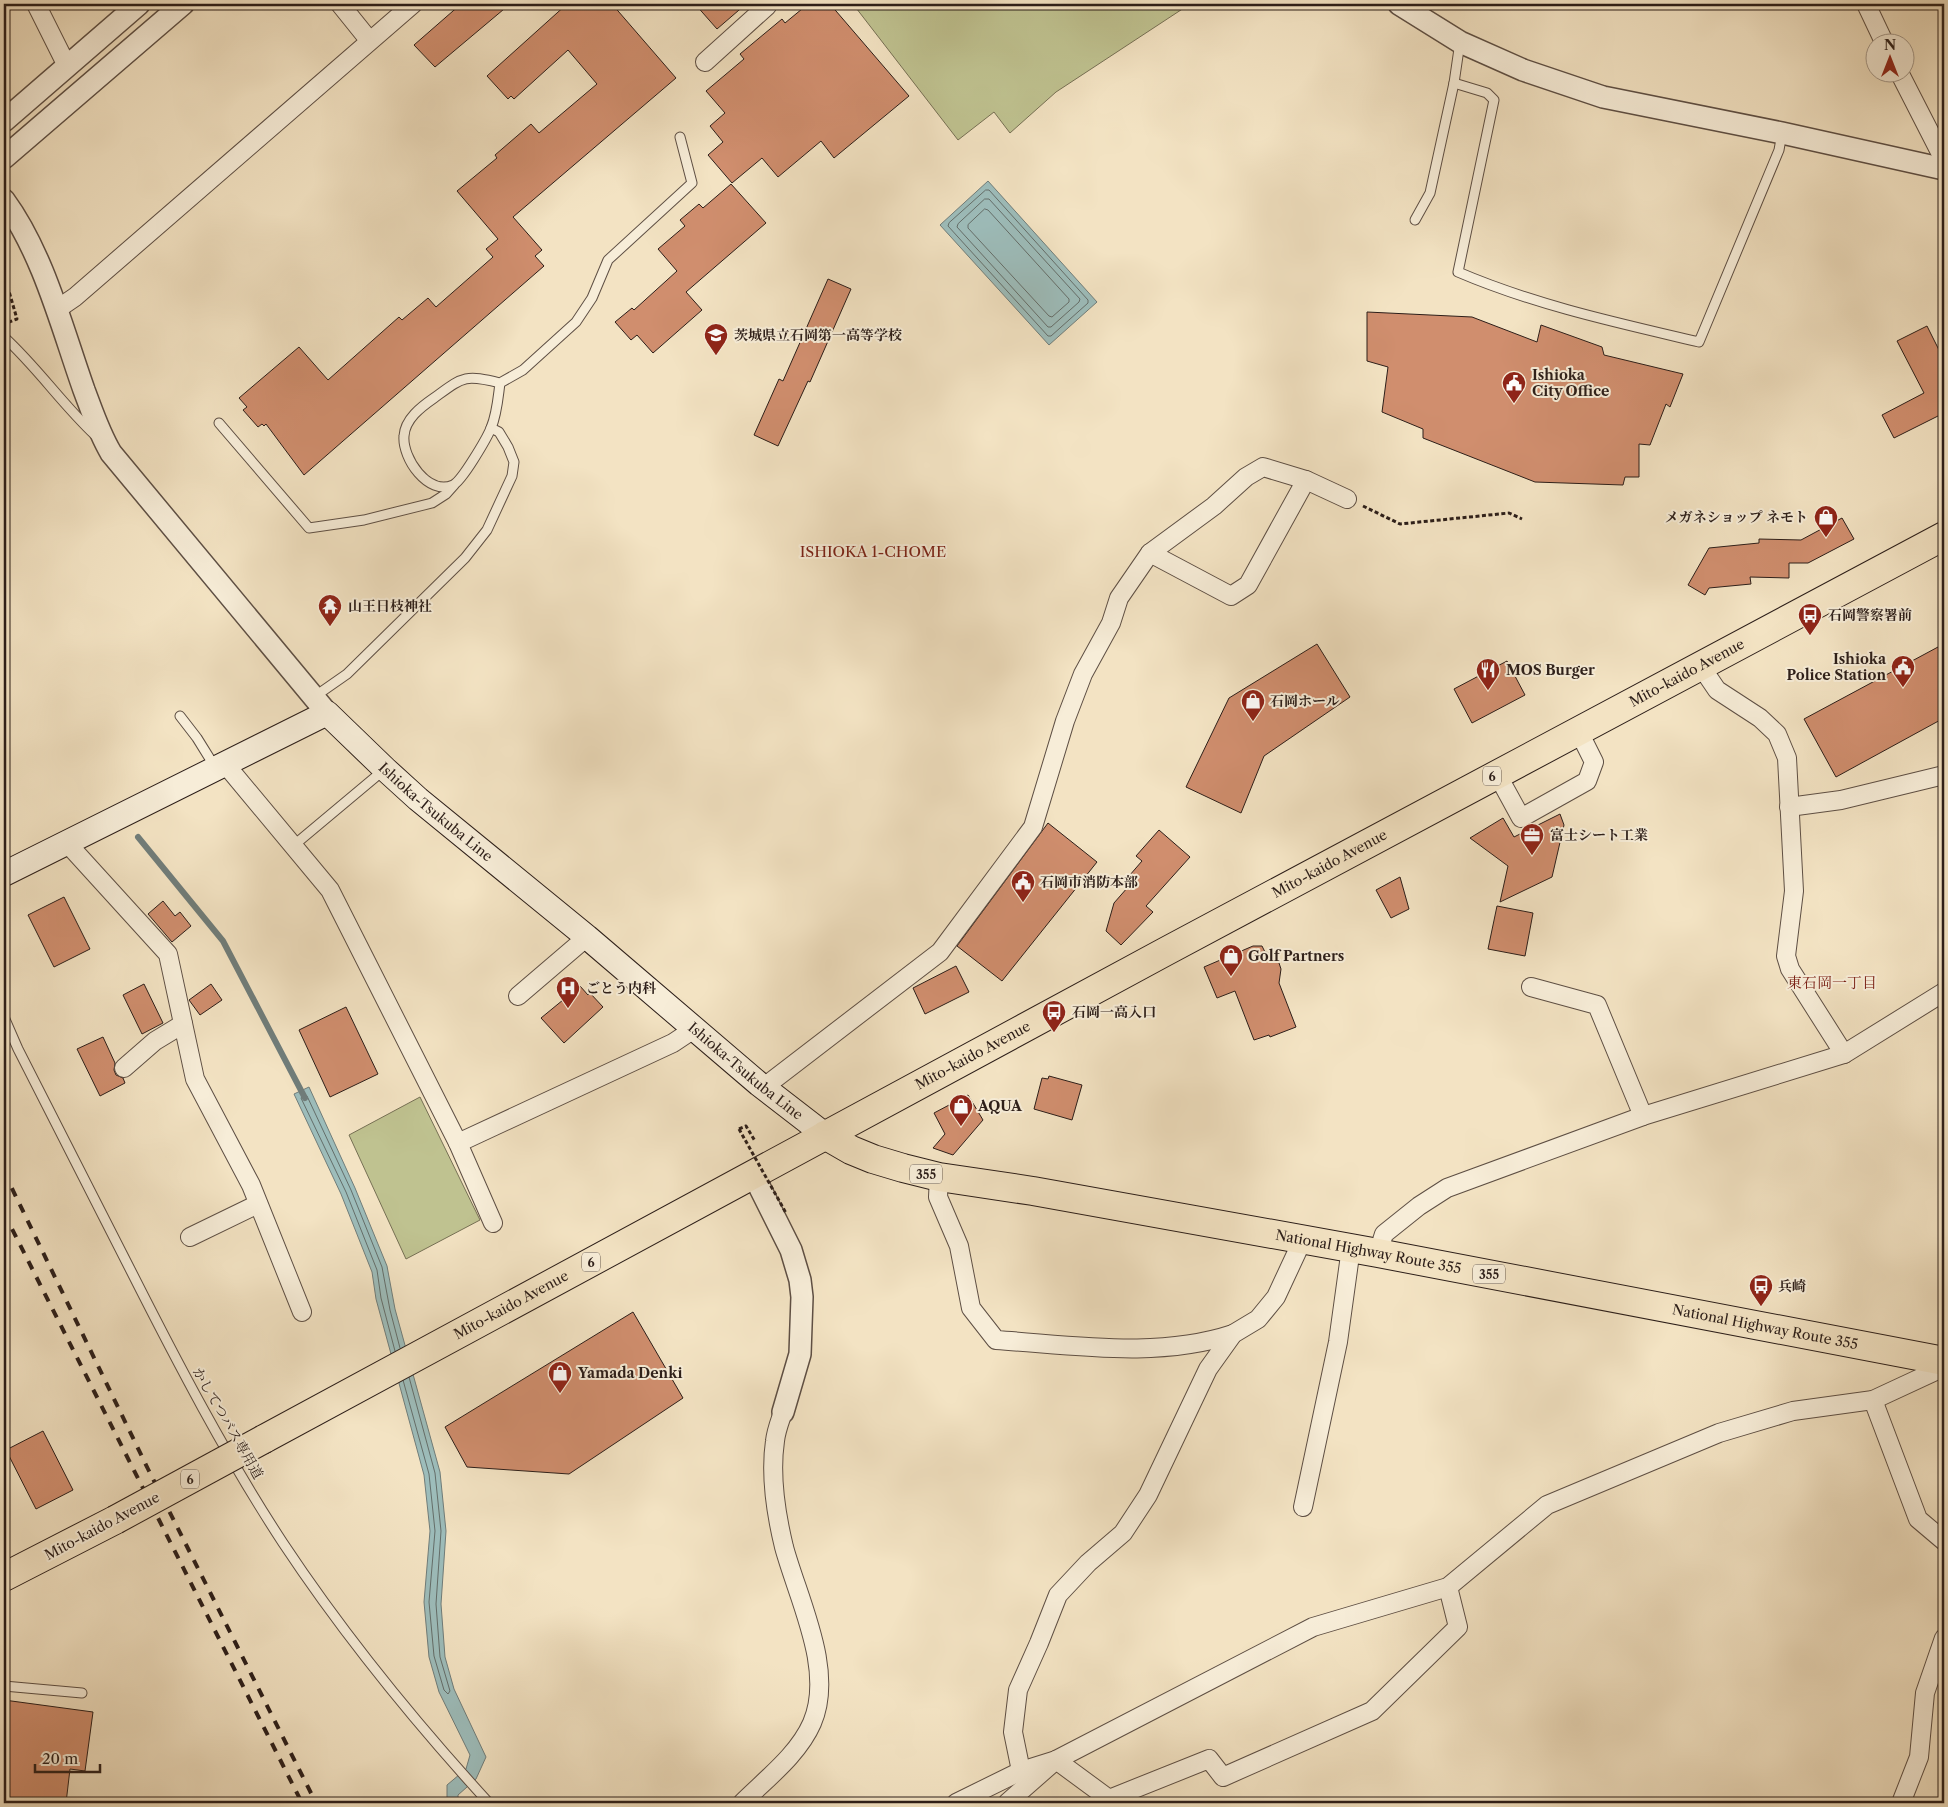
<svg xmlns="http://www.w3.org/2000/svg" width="1948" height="1807" font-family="'Libre Caslon Text','Noto Serif JP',serif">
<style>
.green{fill:#bfc290;stroke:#767054}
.water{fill:#9dbdbb;stroke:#707d7a}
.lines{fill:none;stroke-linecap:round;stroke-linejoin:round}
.shore{stroke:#646e6a;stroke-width:1}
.stream{stroke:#707d7a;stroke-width:6}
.building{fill:#d08e6e;stroke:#2c1e19}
.service-casing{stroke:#5e4f44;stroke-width:11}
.minor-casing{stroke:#5e4f44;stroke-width:20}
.tertiary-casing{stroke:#5e4f44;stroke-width:24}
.secondary-casing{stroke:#2c1e19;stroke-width:26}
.trunk-casing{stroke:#2c1e19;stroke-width:30}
.path{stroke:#2c1e19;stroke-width:3;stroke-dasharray:4 2.5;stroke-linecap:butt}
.service{stroke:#f7edd8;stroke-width:9}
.minor{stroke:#f7edd8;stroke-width:18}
.tertiary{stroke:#f7edd8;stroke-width:21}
.secondary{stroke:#f7edd8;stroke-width:24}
.trunk{stroke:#f3e3c3;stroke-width:28}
.rail{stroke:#2c1e19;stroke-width:4;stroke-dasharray:9 9;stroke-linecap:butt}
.trunk-bridge-casing{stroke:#2c1e19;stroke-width:30;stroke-linecap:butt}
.path-bridge{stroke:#2c1e19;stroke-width:3;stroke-dasharray:4 2.5;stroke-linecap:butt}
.trunk-bridge{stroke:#f3e3c3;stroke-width:28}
.labels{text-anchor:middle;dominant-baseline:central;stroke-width:4;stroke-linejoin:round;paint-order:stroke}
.shield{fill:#f7edd8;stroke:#695c52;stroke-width:1}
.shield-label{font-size:12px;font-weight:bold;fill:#2c1e19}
.poi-label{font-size:14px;font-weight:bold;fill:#2c1e19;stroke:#f7edd8;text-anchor:start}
.street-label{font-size:14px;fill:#2c1e19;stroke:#f7edd8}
.neighbourhood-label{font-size:15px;fill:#7a1f14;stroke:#f7edd8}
</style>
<rect width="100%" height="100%" fill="#f3e3c3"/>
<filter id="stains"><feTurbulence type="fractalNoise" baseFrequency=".004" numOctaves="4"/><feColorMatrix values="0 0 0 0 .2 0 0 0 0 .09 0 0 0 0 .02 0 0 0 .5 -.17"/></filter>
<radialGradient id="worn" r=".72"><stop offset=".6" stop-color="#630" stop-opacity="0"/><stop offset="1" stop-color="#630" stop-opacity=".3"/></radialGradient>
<g class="green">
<polygon points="853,4 1190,4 1056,92 1010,133 994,112 958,140"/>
<polygon points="420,1097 480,1220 406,1259 349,1135"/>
</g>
<g class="water">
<polygon points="988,181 1097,302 1049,345 940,225"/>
<polygon points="309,1087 355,1188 387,1266 395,1309 440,1472 446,1531 441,1604 445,1657 454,1689 486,1757 476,1779 458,1795 458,1803 447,1803 447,1785 466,1769 470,1755 439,1692 429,1657 424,1602 430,1531 424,1475 376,1299 372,1272 341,1194 294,1094"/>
</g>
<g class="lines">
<g class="shore">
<polygon points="986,190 989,190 1088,300 1088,303 1051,336 1048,336 948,226 949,223"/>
<polygon points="985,199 989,199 1080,299 1079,302 1051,327 1048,327 957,227 958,224"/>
<polygon points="985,209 988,210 1069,299 1069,302 1052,317 1049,316 968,228 968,225"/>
<polyline points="395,1351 381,1298 377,1270 346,1192 301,1098 304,1094 307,1096 351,1190 382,1267 390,1310 400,1348"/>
<polyline points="403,1380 429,1474 435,1531 429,1602 434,1656 444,1690 448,1694 450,1691 440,1657 436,1604 441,1531 435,1473 409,1377"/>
</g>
<polyline class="stream" points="138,837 223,941 305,1098"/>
</g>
<g class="building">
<polygon points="461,4 510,4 435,67 414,45"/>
<polygon points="567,4 612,4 676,78 513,217 542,250 535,256 544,266 304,475 266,424 264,426 262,424 258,427 243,410 247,407 239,398 299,347 328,380 399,317 402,320 428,298 436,307 493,257 486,249 498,239 457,191 497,158 495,155 531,124 539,133 597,84 568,50 514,99 511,96 508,99 487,76"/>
<polygon points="695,4 746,4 717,29"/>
<polygon points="808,4 830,4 909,96 834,158 821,141 778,177 762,158 732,183 708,155 723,142 710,126 725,113 706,91 744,59 740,54 782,19 785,23"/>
<polygon points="731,184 766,223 686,292 702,310 653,353 637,335 631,340 615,322 632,308 634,310 677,271 658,249 685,226 680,220 699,204 703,208"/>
<polygon points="828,279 851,289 810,382 808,381 778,446 754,435 779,379 783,381"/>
<polygon points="1367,312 1472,317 1537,342 1541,325 1602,347 1604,355 1683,374 1670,407 1666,404 1650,445 1639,444 1639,477 1625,477 1623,485 1535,482 1423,438 1423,429 1382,412 1388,367 1367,361"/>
<polygon points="1927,326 1944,360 1944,413 1894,438 1882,415 1924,393 1897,341"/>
<polygon points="1842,518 1854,539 1808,563 1789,563 1789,578 1750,577 1751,584 1709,588 1705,595 1688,585 1709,548 1759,543 1759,539 1801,540"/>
<polygon points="1317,644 1350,697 1264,756 1241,813 1186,787 1229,698"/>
<polygon points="1938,647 1944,659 1944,718 1836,777 1804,719"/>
<polygon points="1507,661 1525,695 1472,723 1454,689"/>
<polygon points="1560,814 1564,825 1552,877 1500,902 1508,866 1470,838 1503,818 1514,837"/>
<polygon points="1048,823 1097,862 1002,981 957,946"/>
<polygon points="1159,830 1190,857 1146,906 1153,912 1121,945 1106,931 1114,903 1128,887 1123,883 1142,861 1136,856"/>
<polygon points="1400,877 1409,909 1391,918 1376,890"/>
<polygon points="64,897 90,949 54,967 28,915"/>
<polygon points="163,901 175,916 180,912 191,926 172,942 148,914"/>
<polygon points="1497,906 1533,913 1525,956 1488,949"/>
<polygon points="1253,946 1262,946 1265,952 1276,954 1281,969 1279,983 1296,1027 1270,1037 1269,1035 1254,1040 1235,991 1217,998 1204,967"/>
<polygon points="956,966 969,992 925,1014 913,988"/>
<polygon points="144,984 163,1023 142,1034 123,995"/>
<polygon points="211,984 222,1000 200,1015 189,1000"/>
<polygon points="580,986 588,995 590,993 603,1007 564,1043 541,1018"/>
<polygon points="346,1007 378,1074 330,1097 299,1030"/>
<polygon points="103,1037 115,1063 114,1070 116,1075 123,1078 125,1083 100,1096 77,1049"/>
<polygon points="1049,1076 1082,1085 1072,1120 1034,1109 1042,1078 1048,1079"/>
<polygon points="968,1095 983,1120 953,1155 933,1148 945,1134 934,1113"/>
<polygon points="633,1312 683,1398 569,1474 467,1467 445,1427"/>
<polygon points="43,1431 73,1490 36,1509 6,1450"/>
<polygon points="4,1700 93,1712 85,1771 70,1769 66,1803 24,1803 4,1799"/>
</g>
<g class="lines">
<g class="service-casing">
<g id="service">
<path d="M1460,42l-6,41 33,10 7,7 -36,172c77,33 160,51 241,70l80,-192 3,-17"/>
<polyline points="1415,220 1430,193 1454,83"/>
<path d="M4,337c33,30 58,67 91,98"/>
<path d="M500,383c-36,-9 -37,-6 -66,15 -13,9 -29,21 -30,38 -2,22 24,60 49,49 9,-4 34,-47 38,-57 6,-14 7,-30 9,-45l23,-13 53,-48 16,-24 16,-38 84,-77 -12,-46"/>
<polyline points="219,423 309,528 364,520 432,503 446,494 454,485"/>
<polyline points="314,697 347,674 465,558 487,530 512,476 514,462 508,447 499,432 491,428"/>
<polyline points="180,716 197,738 215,767"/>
<polyline points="293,846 385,769"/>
<path d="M4,1017l14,32c37,74 75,147 112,220 47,93 96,187 153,274 61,92 132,179 206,260"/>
<polyline points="4,1686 82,1693"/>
</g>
</g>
<g class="minor-casing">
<g id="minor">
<polyline points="36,4 67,66"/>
<polyline points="340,4 369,40"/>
<polyline points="1866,4 1884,42"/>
<polyline points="705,62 767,6 766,4"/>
<polyline points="1899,72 1944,160"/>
<polyline points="56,310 75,297 413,4"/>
<polyline points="1150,553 1214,506 1246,477 1263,467 1306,480"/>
<polyline points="1700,665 1717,690 1760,718 1777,734 1787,758 1794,891 1786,956 1790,969 1844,1054"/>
<polyline points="226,765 330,890 458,1143 493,1223"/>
<polyline points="1497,774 1521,818 1587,781 1594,762 1578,730"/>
<polyline points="1789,807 1841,800 1944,775"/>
<polyline points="67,843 168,954 195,1079 251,1185 302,1312"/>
<polyline points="1531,987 1597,1005 1643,1116"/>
<polyline points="518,996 587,937"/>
<polyline points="124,1068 155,1041 183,1024"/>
<polyline points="764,1087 940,952 1033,827 1065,721 1083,674 1111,623 1119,598 1150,553 1231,596 1248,585 1306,480 1347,499"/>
<polyline points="458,1143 673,1043 694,1029"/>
<path d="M939,1177l-1,20 21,49 12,62 25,32c78,5 161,19 237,-6"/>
<polyline points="190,1237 258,1204"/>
<polyline points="1378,1253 1384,1234 1419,1206 1447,1188 1643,1116 1844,1054 1944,992"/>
<polyline points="1873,1400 1918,1519 1944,1541"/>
<polyline points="1303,1507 1338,1342 1351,1248"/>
<polyline points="1021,1771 1013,1732 1018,1690 1039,1643 1058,1595 1088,1563 1123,1533 1148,1495 1208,1369 1233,1334 1258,1319 1276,1297 1303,1239"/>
<path d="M742,1803c24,-24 56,-48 70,-80 23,-53 -14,-124 -28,-176 -8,-33 -14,-72 -9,-106 1,-10 5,-20 8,-29"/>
<polyline points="956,1803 1021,1771 1056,1760 1313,1627 1448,1587 1547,1505 1719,1433 1793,1411 1873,1400 1944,1367"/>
<polyline points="1007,1803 1056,1760 1109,1799 1209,1759 1223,1777 1372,1711 1458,1627 1448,1587"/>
<polyline points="1901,1803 1919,1757 1925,1693 1944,1638"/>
</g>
</g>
<g class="tertiary-casing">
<g id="tertiary">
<polyline points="1399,4 1460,42 1523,70 1603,97 1782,133 1944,169"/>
<polyline points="4,121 139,4"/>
<polyline points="4,158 183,4"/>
<path d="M4,200c39,53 58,128 80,190 8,21 15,43 27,63l216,260"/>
<polyline points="753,1174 791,1250 800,1280 802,1297 800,1354 783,1412"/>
</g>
</g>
<g class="secondary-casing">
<g id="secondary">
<path id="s1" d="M4,874l323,-161 58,56 33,30 169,138 172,147 66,51"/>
</g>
</g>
<g class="trunk-casing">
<g id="trunk">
<path id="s2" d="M825,1135l26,15 22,9 30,9 36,9 94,14 345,62 566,108"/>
<path id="s3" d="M264,1439c559,-304 1118,-605 1680,-903"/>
<polyline points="4,1577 115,1520"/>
</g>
</g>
<g class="path">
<polyline points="4,274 17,319 9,322"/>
<polyline points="1363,506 1400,524 1509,513 1522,519"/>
<polyline points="739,1129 746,1126 755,1141"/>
</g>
<use href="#service" class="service"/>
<use href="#minor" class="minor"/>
<use href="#tertiary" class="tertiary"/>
<use href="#secondary" class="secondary"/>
<use href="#trunk" class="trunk"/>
<g class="rail">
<polyline points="4,1172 148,1469 316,1803"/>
<polyline points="4,1213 302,1803"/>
</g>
<g class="trunk-bridge-casing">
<polyline id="trunk-bridge" points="115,1520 264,1439"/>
</g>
<polyline class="path-bridge" points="739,1129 786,1213"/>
<use href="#trunk-bridge" class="trunk-bridge"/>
</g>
<defs>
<g id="school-pin" transform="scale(1.25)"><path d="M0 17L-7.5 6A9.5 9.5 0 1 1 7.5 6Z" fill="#8f2418" stroke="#f7edd8"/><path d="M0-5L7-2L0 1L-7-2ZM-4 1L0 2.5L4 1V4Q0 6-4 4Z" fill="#fff"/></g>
<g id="civic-pin" transform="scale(1.25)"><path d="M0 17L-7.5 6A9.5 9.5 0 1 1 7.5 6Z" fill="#8f2418" stroke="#f7edd8"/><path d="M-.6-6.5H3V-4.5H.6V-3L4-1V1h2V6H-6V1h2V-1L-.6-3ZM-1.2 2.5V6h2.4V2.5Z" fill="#fff"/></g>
<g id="shop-pin" transform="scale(1.25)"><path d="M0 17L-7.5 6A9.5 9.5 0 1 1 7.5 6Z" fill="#8f2418" stroke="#f7edd8"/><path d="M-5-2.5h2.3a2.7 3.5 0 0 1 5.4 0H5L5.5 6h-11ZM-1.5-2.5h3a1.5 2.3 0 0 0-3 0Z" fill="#fff"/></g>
<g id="temple-pin" transform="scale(1.25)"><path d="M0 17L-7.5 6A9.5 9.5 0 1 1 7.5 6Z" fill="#8f2418" stroke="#f7edd8"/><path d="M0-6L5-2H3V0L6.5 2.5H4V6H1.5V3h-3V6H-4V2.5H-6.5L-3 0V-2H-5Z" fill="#fff"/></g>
<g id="bus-pin" transform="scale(1.25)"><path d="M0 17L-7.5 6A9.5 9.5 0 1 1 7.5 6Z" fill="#8f2418" stroke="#f7edd8"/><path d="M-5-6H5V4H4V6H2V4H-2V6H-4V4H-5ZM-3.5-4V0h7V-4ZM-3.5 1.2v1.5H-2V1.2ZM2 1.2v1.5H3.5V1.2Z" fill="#fff"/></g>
<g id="restaurant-pin" transform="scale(1.25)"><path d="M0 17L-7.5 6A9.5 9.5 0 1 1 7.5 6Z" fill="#8f2418" stroke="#f7edd8"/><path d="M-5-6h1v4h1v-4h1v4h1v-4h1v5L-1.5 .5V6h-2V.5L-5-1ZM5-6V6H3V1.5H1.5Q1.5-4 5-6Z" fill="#fff"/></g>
<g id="office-pin" transform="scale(1.25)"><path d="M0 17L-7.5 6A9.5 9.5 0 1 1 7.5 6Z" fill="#8f2418" stroke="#f7edd8"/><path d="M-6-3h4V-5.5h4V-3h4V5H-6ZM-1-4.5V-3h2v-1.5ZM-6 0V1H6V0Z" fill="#fff"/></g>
<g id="hospital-pin" transform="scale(1.25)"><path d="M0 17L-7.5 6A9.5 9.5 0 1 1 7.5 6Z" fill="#8f2418" stroke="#f7edd8"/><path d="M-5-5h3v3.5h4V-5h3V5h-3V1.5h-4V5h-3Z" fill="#fff"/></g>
</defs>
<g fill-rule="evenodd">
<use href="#school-pin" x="716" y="335"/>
<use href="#civic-pin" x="1514" y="383"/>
<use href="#shop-pin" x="1826" y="517"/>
<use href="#temple-pin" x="330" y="606"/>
<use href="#bus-pin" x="1810" y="615"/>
<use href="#civic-pin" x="1903" y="667"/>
<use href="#restaurant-pin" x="1488" y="670"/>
<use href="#shop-pin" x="1253" y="701"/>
<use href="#office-pin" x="1532" y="835"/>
<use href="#civic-pin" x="1023" y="882"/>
<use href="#shop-pin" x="1231" y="956"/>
<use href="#hospital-pin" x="568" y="988"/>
<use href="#bus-pin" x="1054" y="1012"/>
<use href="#shop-pin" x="961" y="1106"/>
<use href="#bus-pin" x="1761" y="1286"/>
<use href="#shop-pin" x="560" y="1373"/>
</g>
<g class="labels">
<g class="shield">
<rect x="1483" y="766.5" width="18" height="19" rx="4"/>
<rect x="910" y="1164.5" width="32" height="19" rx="4"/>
<rect x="582" y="1252.5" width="18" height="19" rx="4"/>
<rect x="1473" y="1264.5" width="32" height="19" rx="4"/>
<rect x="181" y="1469.5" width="18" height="19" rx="4"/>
</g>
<g class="shield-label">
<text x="1492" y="776">6</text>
<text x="926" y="1174">355</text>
<text x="591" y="1262">6</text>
<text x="1489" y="1274">355</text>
<text x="190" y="1479">6</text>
</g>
<g class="poi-label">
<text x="734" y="335">茨城県立石岡第一高等学校</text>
<text x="1532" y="375">Ishioka<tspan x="1532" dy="16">City Office</tspan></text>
<text x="1808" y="517" text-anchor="end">メガネショップ ネモト</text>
<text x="348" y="606">山王日枝神社</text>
<text x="1828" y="615">石岡警察署前</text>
<text x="1886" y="659" text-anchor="end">Ishioka<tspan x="1886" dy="16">Police Station</tspan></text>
<text x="1506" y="670">MOS Burger</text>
<text x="1270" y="701">石岡ホール</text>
<text x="1550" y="835">富士シート工業</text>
<text x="1040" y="882">石岡市消防本部</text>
<text x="1248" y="956">Golf Partners</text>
<text x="586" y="988">ごとう内科</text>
<text x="1072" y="1012">石岡一高入口</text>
<text x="978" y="1106">AQUA</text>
<text x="1778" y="1286">兵崎</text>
<text x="578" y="1373">Yamada Denki</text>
</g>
<g class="street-label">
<text stroke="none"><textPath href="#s3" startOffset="1616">Mito-kaido Avenue</textPath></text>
<text stroke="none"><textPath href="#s1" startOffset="508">Ishioka-Tsukuba Line</textPath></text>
<text stroke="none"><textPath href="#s3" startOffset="1211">Mito-kaido Avenue</textPath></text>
<text stroke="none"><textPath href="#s3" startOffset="806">Mito-kaido Avenue</textPath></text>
<text stroke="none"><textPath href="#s1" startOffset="912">Ishioka-Tsukuba Line</textPath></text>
<text stroke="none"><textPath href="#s2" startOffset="558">National Highway Route 355</textPath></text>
<text stroke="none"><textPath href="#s3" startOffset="281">Mito-kaido Avenue</textPath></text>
<text stroke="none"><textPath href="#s2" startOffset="962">National Highway Route 355</textPath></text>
<text transform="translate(228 1423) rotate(60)">かしてつバス専用道</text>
<text transform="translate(102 1526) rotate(-28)">Mito-kaido Avenue</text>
</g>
<g class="neighbourhood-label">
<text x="873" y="551">ISHIOKA 1-CHOME</text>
<text x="1832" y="982">東石岡一丁目</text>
</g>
</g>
<rect width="1948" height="1807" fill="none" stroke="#f3e3c3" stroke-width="20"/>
<rect x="5" y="5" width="1938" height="1797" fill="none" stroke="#2c1e19" stroke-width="2.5"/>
<rect x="10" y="10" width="1928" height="1787" fill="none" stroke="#2c1e19"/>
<g transform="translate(1890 58)"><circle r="24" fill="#f7edd8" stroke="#a69a8c"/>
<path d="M0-4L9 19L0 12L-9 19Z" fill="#8f2418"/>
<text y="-8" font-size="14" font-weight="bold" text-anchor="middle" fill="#2c1e19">N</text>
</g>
<path d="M35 1764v8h65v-8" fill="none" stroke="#2c1e19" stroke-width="2.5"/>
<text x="42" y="1764" font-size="15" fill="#2c1e19" stroke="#f7edd8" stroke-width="4" paint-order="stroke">20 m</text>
<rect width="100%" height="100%" filter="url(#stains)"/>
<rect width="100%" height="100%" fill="url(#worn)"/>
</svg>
